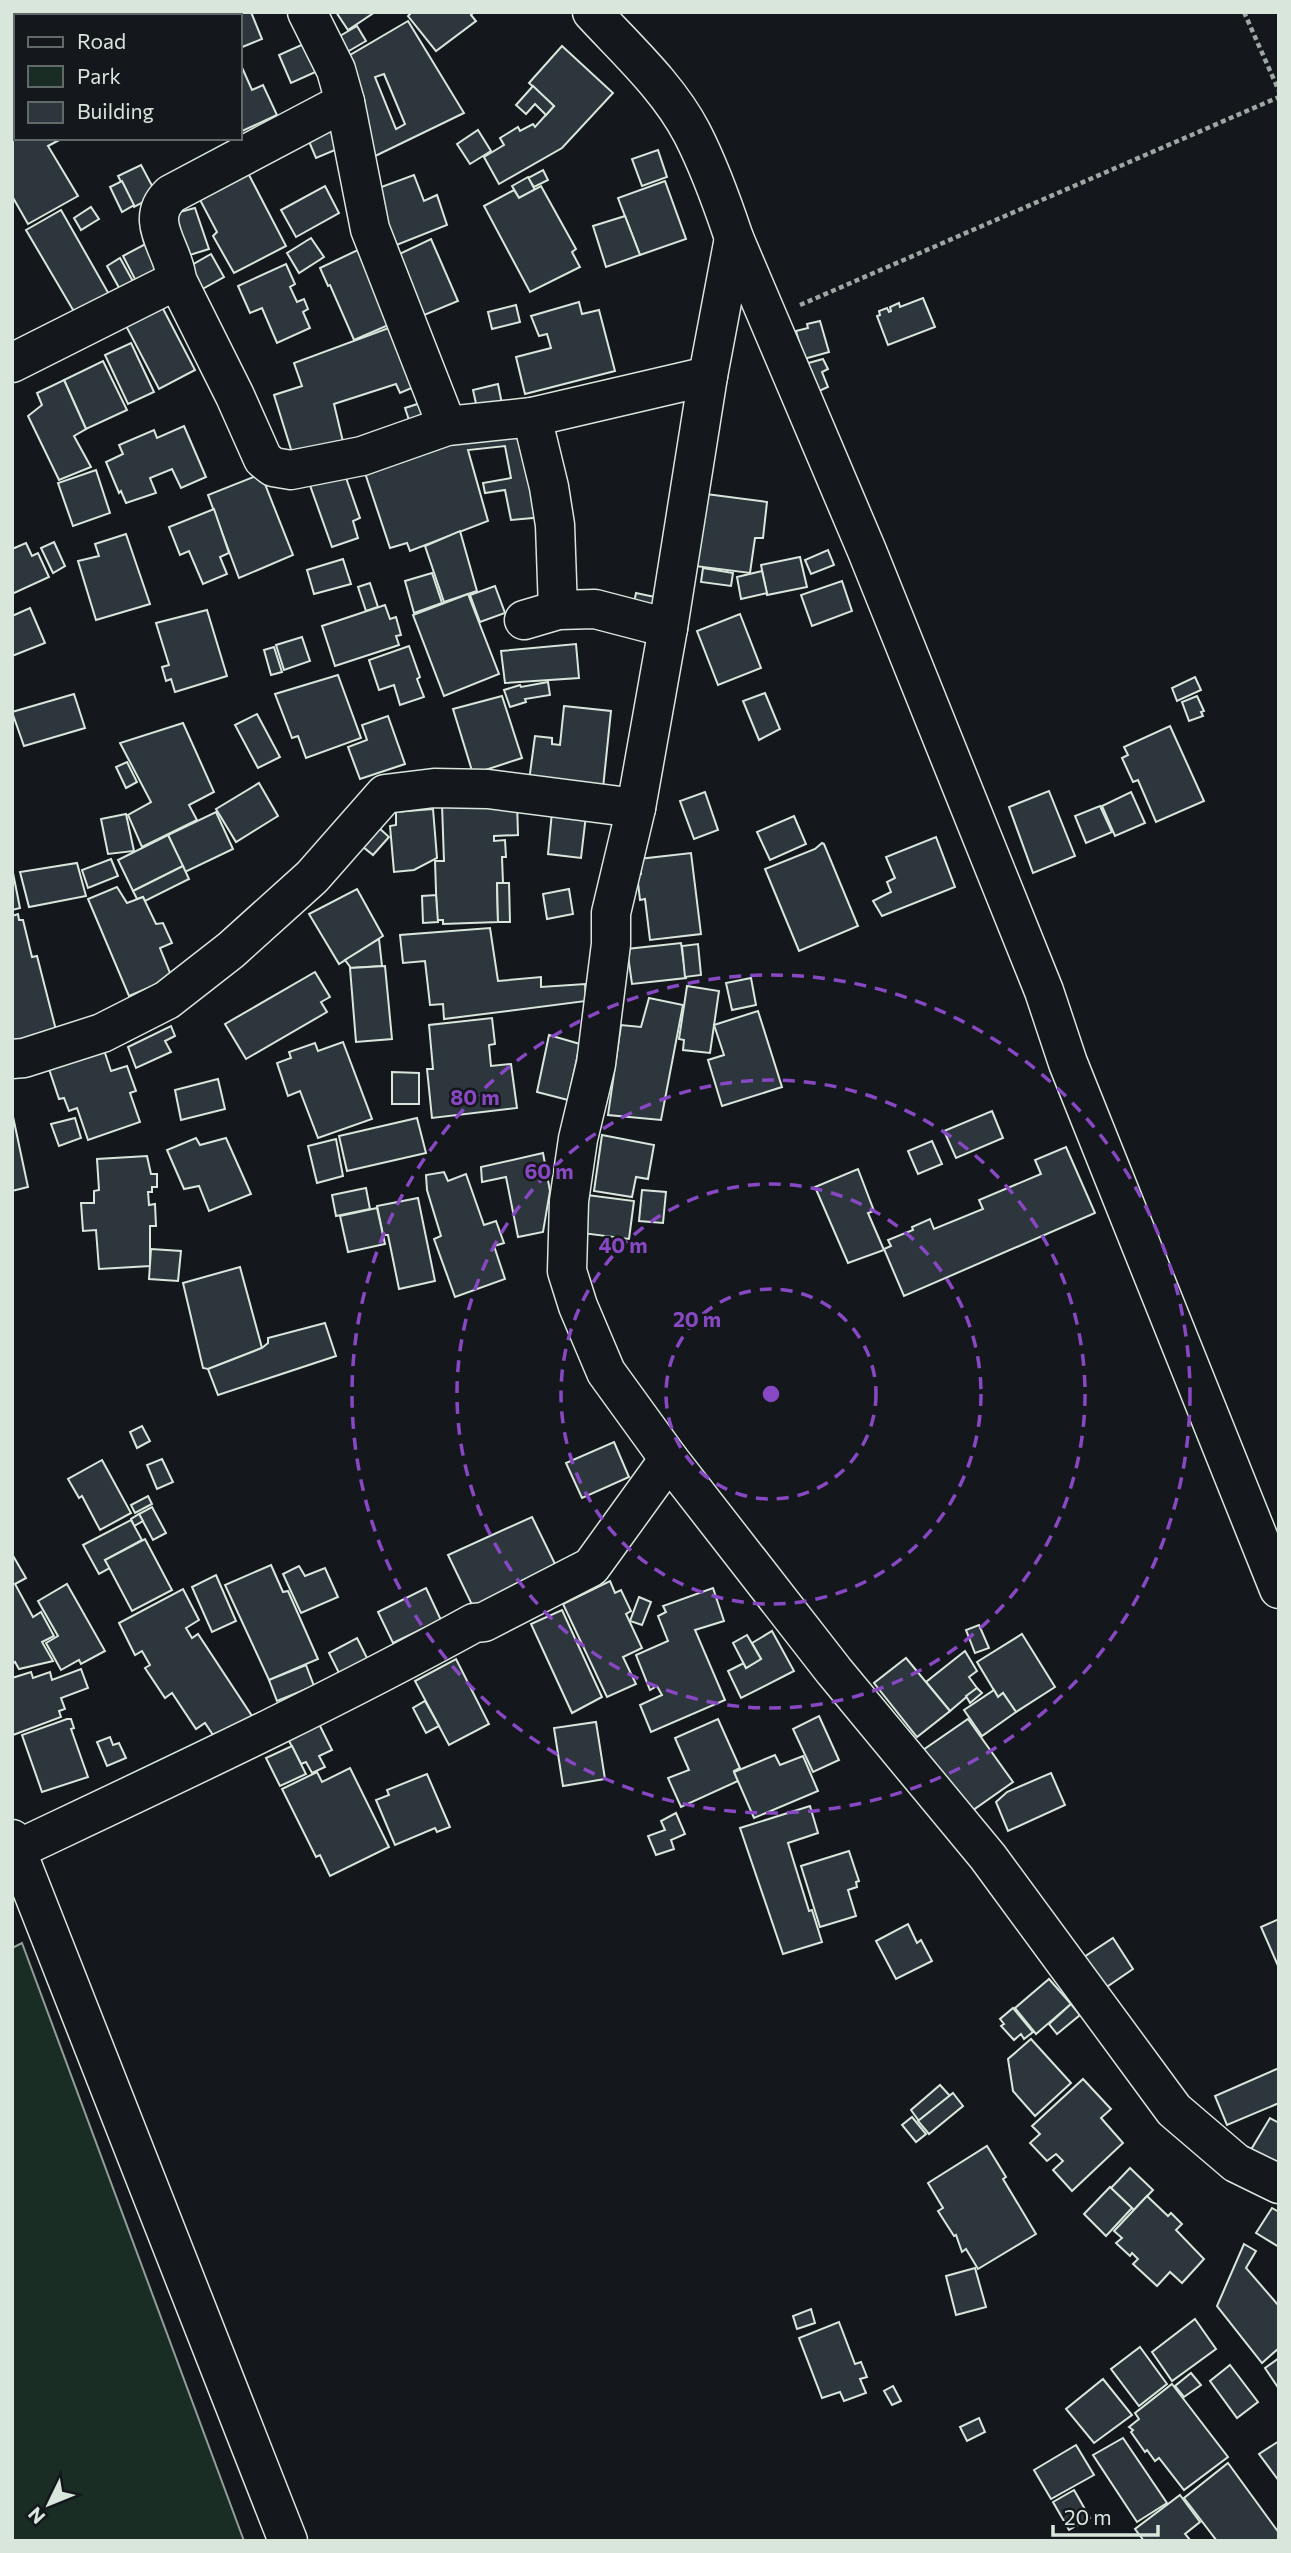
<svg xmlns="http://www.w3.org/2000/svg" width="1291" height="2553" font-family="Commissioner,sans-serif">
<style>
.green{fill:#1a2d24;stroke:#939e99;stroke-width:2}
.building{fill:#2c363c;stroke:#d8e6dc;stroke-width:2;fill-rule:evenodd}
.lines{fill:none;stroke-linecap:round;stroke-linejoin:round}
.minor-casing{stroke:#d8e6dc;stroke-width:41}
.path{stroke:#9da8a2;stroke-width:4.5;stroke-dasharray:5 3.5;stroke-linecap:butt}
.minor{stroke:#14181c;stroke-width:38}
.ring{fill:none;stroke:#8948c3;stroke-width:3.5;stroke-dasharray:12 9}
.centre{fill:#8948c3;stroke:#14181c;stroke-width:3.5}
.ring-label{font-size:21px;text-anchor:middle;font-weight:bold;fill:#8948c3;stroke:#14181c;stroke-width:5;stroke-linejoin:round;paint-order:stroke}
</style>
<rect width="100%" height="100%" fill="#14181c"/>
<polygon class="green" points="22,1943 244,2541 12,2541 12,1948"/>
<g class="building">
<polygon points="29,12 57,12 59,16 23,16"/>
<polygon points="61,12 151,12 152,15 160,12 175,12 177,16 63,16"/>
<polygon points="243,12 251,12 262,39 240,48 240,16 234,16"/>
<polygon points="336,12 375,12 348,30"/>
<polygon points="412,12 474,12 471,15 476,21 436,51 408,16"/>
<path d="M408,21l56,92 -95,46 -24,-101zM384,74l21,50 -9,5 -21,-52z"/>
<polygon points="357,26 366,41 342,55 333,40"/>
<polygon points="12,31 16,37 16,118 12,119"/>
<polygon points="308,42 320,70 291,83 279,55"/>
<polygon points="562,46 613,93 562,148 499,184 484,157 504,145 500,138 518,127 520,131 533,124 535,127 554,106 529,83"/>
<polygon points="240,63 252,90 263,85 277,115 240,132"/>
<polygon points="533,86 554,106 546,115 535,104 526,114 516,105"/>
<polygon points="336,119 347,145 316,158 305,132"/>
<polygon points="16,126 16,138 63,138 48,146 78,196 28,224 12,196 12,128"/>
<polygon points="478,130 491,151 470,164 457,144"/>
<polygon points="658,150 667,177 642,186 632,159"/>
<polygon points="141,165 157,195 134,207 118,176"/>
<polygon points="543,170 548,180 534,187 528,178"/>
<polygon points="248,173 286,246 234,273 213,236 217,232 199,198"/>
<polygon points="414,175 424,201 437,195 447,225 394,246 373,190"/>
<polygon points="528,177 535,190 519,198 512,186"/>
<polygon points="122,181 134,205 122,212 110,187"/>
<polygon points="665,181 686,239 640,255 618,198"/>
<polygon points="325,186 339,213 296,237 281,210"/>
<polygon points="541,186 576,249 572,252 580,267 530,292 484,206 514,190 519,198"/>
<polygon points="91,207 99,219 81,230 74,218"/>
<polygon points="195,208 209,249 180,258 168,215"/>
<polygon points="61,210 110,296 76,315 26,230"/>
<polygon points="625,216 640,255 606,267 593,226"/>
<polygon points="311,238 324,257 299,273 287,253"/>
<polygon points="431,239 458,301 417,318 391,258"/>
<polygon points="151,241 165,268 137,283 123,256"/>
<polygon points="362,248 400,320 354,340 330,285 328,286 320,268"/>
<polygon points="211,254 224,277 197,292 185,269"/>
<polygon points="120,258 135,285 122,293 107,266"/>
<polygon points="286,264 295,284 290,287 297,302 304,299 308,309 303,312 310,328 277,343 262,308 250,313 238,286"/>
<polygon points="923,298 935,327 888,345 877,316 880,315 879,311 887,308 889,312 891,311 890,307 899,303 900,307"/>
<polygon points="579,302 582,314 599,310 615,371 525,394 516,357 551,348 547,334 539,336 531,316"/>
<polygon points="160,303 195,370 159,389 124,322"/>
<polygon points="516,305 520,322 492,329 488,312"/>
<polygon points="820,321 829,352 804,359 796,331 808,328 807,324"/>
<polygon points="394,326 414,387 400,393 396,384 334,404 344,446 294,459 274,395 302,386 294,363"/>
<polygon points="131,343 154,392 128,404 105,355"/>
<polygon points="823,359 828,369 822,372 828,387 817,392 805,364"/>
<polygon points="103,361 127,410 86,429 64,380"/>
<polygon points="64,380 86,429 74,436 91,467 59,480 28,416 42,405 37,393"/>
<polygon points="498,384 502,404 477,408 473,390"/>
<polygon points="430,400 437,420 412,429 405,408"/>
<polygon points="184,426 206,477 181,488 172,469 150,478 156,493 126,503 121,491 119,493 106,462 123,454 119,445 154,430 157,438"/>
<polygon points="528,434 544,517 511,520 505,490 485,493 483,483 511,478 505,446 468,450 488,521 410,551 407,543 390,548 363,467 462,437"/>
<polygon points="96,470 110,513 73,526 58,483"/>
<polygon points="344,472 360,518 353,521 358,538 332,547 307,477"/>
<polygon points="261,474 293,555 239,578 208,495"/>
<polygon points="706,494 767,502 763,538 755,538 750,573 695,566"/>
<polygon points="214,509 229,553 220,557 227,574 203,584 189,551 180,555 169,527"/>
<polygon points="460,531 477,591 444,602 425,546"/>
<polygon points="126,534 150,604 96,620 78,561 99,556 95,544"/>
<polygon points="54,542 65,566 53,573 41,548"/>
<polygon points="26,543 32,556 38,553 49,577 12,594 12,549"/>
<polygon points="828,550 834,565 811,574 805,560"/>
<polygon points="800,557 807,587 767,595 761,565"/>
<polygon points="343,559 351,584 314,594 307,570"/>
<polygon points="703,568 733,573 731,586 701,582"/>
<polygon points="762,571 767,593 741,599 737,577"/>
<polygon points="432,573 442,603 414,613 405,581"/>
<polygon points="842,581 852,611 812,626 801,595"/>
<polygon points="370,583 378,607 366,611 358,587"/>
<polygon points="495,586 505,613 480,622 470,595"/>
<polygon points="636,593 655,597 652,617 632,613"/>
<polygon points="468,594 499,674 444,696 413,615"/>
<polygon points="385,605 390,619 396,617 401,635 396,636 399,645 335,666 322,626"/>
<polygon points="30,608 45,643 12,656 12,616"/>
<polygon points="207,610 227,676 175,692 171,679 166,681 162,667 169,665 156,623"/>
<polygon points="740,614 761,668 718,685 697,631"/>
<polygon points="302,637 310,661 284,670 276,645"/>
<polygon points="576,644 579,678 505,683 501,651"/>
<polygon points="409,646 420,677 417,679 424,697 400,705 394,685 379,690 369,660"/>
<polygon points="274,647 282,672 271,675 264,650"/>
<polygon points="338,675 361,738 306,758 298,736 292,738 275,694"/>
<polygon points="1195,677 1201,690 1177,701 1172,688"/>
<polygon points="548,682 550,695 525,699 526,702 510,707 504,690 520,685 521,687"/>
<polygon points="765,693 780,729 759,740 743,701"/>
<polygon points="74,694 85,728 24,746 12,712"/>
<polygon points="502,696 522,758 473,774 453,709"/>
<polygon points="1197,696 1204,711 1201,712 1203,716 1189,721 1182,702"/>
<polygon points="564,706 611,711 603,788 529,781 535,736 552,738 552,744 560,745"/>
<polygon points="257,714 280,757 258,768 235,725"/>
<polygon points="388,716 405,764 360,779 348,747 367,740 362,725"/>
<polygon points="183,723 214,792 189,805 197,820 142,847 128,815 151,802 120,743"/>
<polygon points="1170,726 1204,801 1156,822 1138,780 1133,782 1122,758 1128,755 1124,747"/>
<polygon points="127,762 137,782 126,788 116,767"/>
<polygon points="259,783 278,816 236,842 216,809"/>
<polygon points="1049,791 1075,856 1033,873 1009,807"/>
<polygon points="705,792 718,830 694,839 680,801"/>
<polygon points="1131,792 1145,823 1115,836 1102,806"/>
<polygon points="517,802 518,835 494,836 494,841 505,840 506,857 502,857 503,883 497,883 498,922 443,924 443,920 437,920 435,861 444,861 442,805"/>
<polygon points="1100,806 1112,832 1086,843 1075,816"/>
<polygon points="433,809 437,858 414,870 394,872 390,826 396,825 396,812"/>
<polygon points="216,812 233,849 185,872 168,835"/>
<polygon points="552,812 586,815 581,858 548,854"/>
<polygon points="126,814 134,851 108,854 101,819"/>
<polygon points="794,816 806,844 770,860 757,832"/>
<polygon points="378,827 389,837 373,855 362,846"/>
<polygon points="168,835 183,866 133,891 118,860"/>
<polygon points="936,837 955,887 882,916 873,901 891,892 887,882 895,878 886,857"/>
<polygon points="822,843 824,844 858,926 799,951 765,869 815,849"/>
<polygon points="691,853 701,934 650,940 645,899 640,900 637,874 641,874 639,859"/>
<polygon points="111,859 118,876 88,888 82,870"/>
<polygon points="77,863 86,896 29,907 20,872"/>
<polygon points="183,866 189,879 145,901 143,897 137,899 133,891"/>
<polygon points="13,873 20,908 12,910 12,873"/>
<polygon points="497,883 509,883 510,922 498,922"/>
<polygon points="117,887 127,903 143,897 156,924 163,923 172,943 160,948 172,978 129,996 88,899"/>
<polygon points="357,889 383,936 339,964 309,914"/>
<polygon points="569,889 573,914 547,919 543,894"/>
<polygon points="436,895 438,922 423,923 422,896"/>
<polygon points="18,914 19,920 23,920 32,957 37,956 57,1034 12,1047 12,916"/>
<polygon points="490,928 498,981 541,977 541,987 585,984 586,1001 444,1019 443,1004 430,1005 425,961 403,963 400,935"/>
<polygon points="379,939 382,966 351,968 345,960"/>
<polygon points="681,943 686,978 632,984 627,949"/>
<polygon points="698,944 701,975 685,977 682,946"/>
<polygon points="385,966 392,1039 356,1042 350,968"/>
<polygon points="315,972 330,997 321,1002 327,1012 246,1059 225,1024"/>
<polygon points="751,978 756,1005 732,1010 726,983"/>
<polygon points="687,986 719,991 710,1053 683,1050 684,1040 679,1039"/>
<polygon points="649,998 683,1005 661,1120 608,1115 621,1025 641,1027"/>
<polygon points="758,1011 782,1087 722,1106 708,1060 724,1055 714,1025"/>
<polygon points="492,1018 495,1044 489,1045 491,1066 511,1064 517,1108 432,1118 427,1069 433,1069 429,1025"/>
<polygon points="171,1026 175,1036 165,1041 171,1052 136,1068 128,1047"/>
<polygon points="549,1035 580,1044 568,1100 537,1092"/>
<polygon points="343,1042 372,1119 318,1138 300,1091 288,1096 277,1063 291,1058 289,1052 315,1043 318,1051"/>
<polygon points="103,1047 111,1071 127,1066 136,1091 130,1093 140,1122 88,1140 77,1108 69,1111 64,1098 59,1099 48,1066"/>
<polygon points="392,1072 419,1073 419,1104 392,1104"/>
<polygon points="218,1079 225,1109 181,1120 175,1090"/>
<polygon points="992,1111 1003,1138 956,1158 944,1131"/>
<polygon points="12,1112 28,1187 12,1191"/>
<polygon points="75,1118 81,1138 59,1146 51,1124"/>
<polygon points="417,1118 426,1153 347,1171 339,1136"/>
<polygon points="602,1135 654,1145 648,1179 636,1177 632,1197 594,1191"/>
<polygon points="196,1138 200,1145 226,1138 251,1194 209,1211 199,1186 184,1189 167,1150"/>
<polygon points="336,1139 343,1176 317,1183 308,1146"/>
<polygon points="932,1141 942,1164 918,1174 908,1151"/>
<polygon points="1066,1147 1095,1213 904,1296 884,1249 891,1246 888,1240 913,1230 912,1227 930,1219 934,1229 983,1209 979,1200 1041,1174 1035,1160"/>
<polygon points="543,1153 550,1191 543,1232 518,1237 506,1177 482,1182 481,1167"/>
<polygon points="147,1156 151,1174 157,1174 157,1187 152,1187 152,1192 148,1192 149,1205 155,1204 156,1226 150,1226 150,1266 99,1269 96,1230 83,1231 81,1203 94,1203 94,1191 99,1190 97,1159"/>
<polygon points="858,1169 874,1211 868,1213 884,1250 848,1263 815,1187"/>
<polygon points="444,1172 448,1181 466,1174 484,1225 496,1221 504,1243 494,1246 505,1279 455,1297 434,1239 441,1236 427,1190 426,1175"/>
<polygon points="366,1188 370,1209 336,1216 332,1195"/>
<polygon points="642,1190 666,1192 663,1223 639,1221"/>
<polygon points="587,1195 634,1201 629,1239 582,1233"/>
<polygon points="418,1198 435,1281 399,1289 388,1235 383,1235 377,1206"/>
<polygon points="377,1208 385,1244 348,1252 340,1216"/>
<polygon points="151,1249 181,1251 178,1281 149,1279"/>
<polygon points="240,1267 262,1348 208,1369 203,1368 183,1283"/>
<polygon points="325,1323 336,1356 218,1395 208,1369 262,1348 268,1343 268,1338"/>
<polygon points="142,1426 150,1441 137,1448 130,1432"/>
<polygon points="614,1442 629,1477 582,1498 566,1463"/>
<polygon points="162,1459 173,1482 157,1489 147,1465"/>
<polygon points="102,1460 131,1513 100,1530 82,1496 79,1498 68,1479"/>
<polygon points="148,1496 152,1504 135,1513 131,1505"/>
<polygon points="152,1507 166,1533 153,1540 139,1514"/>
<polygon points="139,1514 143,1521 134,1526 131,1519"/>
<polygon points="532,1517 558,1570 475,1611 448,1555"/>
<polygon points="131,1520 142,1540 105,1560 110,1568 99,1574 83,1545"/>
<polygon points="145,1539 172,1590 132,1611 105,1560"/>
<polygon points="12,1554 26,1578 15,1584 33,1617 41,1612 54,1636 42,1642 53,1661 19,1669 15,1662 12,1664"/>
<polygon points="271,1565 283,1592 288,1591 318,1659 269,1680 225,1585"/>
<polygon points="299,1566 305,1576 325,1568 338,1597 301,1613 283,1574"/>
<polygon points="216,1575 236,1621 212,1632 192,1587"/>
<polygon points="610,1581 615,1593 621,1590 631,1611 626,1614 642,1648 623,1657 636,1684 607,1697 563,1604"/>
<polygon points="67,1584 105,1651 81,1664 79,1660 61,1670 46,1643 58,1636 38,1601"/>
<polygon points="426,1588 441,1620 393,1643 378,1612"/>
<polygon points="713,1588 724,1621 695,1630 725,1700 651,1732 640,1705 662,1695 657,1686 650,1690 636,1655 668,1641 658,1616 666,1612 663,1606"/>
<polygon points="183,1589 199,1620 186,1628 192,1638 198,1634 252,1716 222,1735 219,1732 213,1735 205,1723 196,1729 172,1693 165,1698 145,1668 150,1665 142,1651 135,1655 119,1623"/>
<polygon points="639,1597 651,1602 642,1625 630,1621"/>
<polygon points="562,1610 602,1697 572,1713 531,1624"/>
<polygon points="979,1625 989,1648 975,1653 966,1630"/>
<polygon points="772,1631 794,1671 741,1698 728,1671 744,1663 746,1668 761,1659 752,1643"/>
<polygon points="1022,1634 1055,1687 1016,1712 1003,1693 998,1697 977,1662"/>
<polygon points="747,1635 761,1659 746,1668 733,1643"/>
<polygon points="357,1638 369,1662 341,1677 329,1653"/>
<polygon points="965,1651 977,1671 969,1677 977,1688 950,1711 926,1682"/>
<polygon points="906,1658 950,1711 917,1737 874,1683"/>
<polygon points="456,1659 489,1724 449,1745 415,1681"/>
<polygon points="306,1665 314,1686 277,1701 269,1680"/>
<polygon points="81,1669 88,1688 61,1698 65,1709 59,1711 61,1717 13,1735 12,1678 31,1672 33,1678 50,1672 52,1680"/>
<polygon points="977,1688 982,1693 970,1703 966,1696"/>
<polygon points="994,1690 998,1697 1003,1693 1016,1712 982,1736 964,1710"/>
<polygon points="425,1701 439,1726 426,1733 413,1708"/>
<polygon points="819,1716 839,1760 813,1772 793,1729"/>
<polygon points="67,1719 71,1719 74,1728 71,1729 88,1777 42,1792 22,1735"/>
<polygon points="718,1719 740,1768 734,1771 738,1781 681,1807 668,1778 689,1770 675,1738"/>
<polygon points="968,1719 1013,1782 966,1815 923,1750"/>
<polygon points="596,1722 605,1779 563,1786 554,1728"/>
<polygon points="319,1724 332,1750 319,1756 325,1767 312,1773 306,1762 301,1764 288,1739"/>
<polygon points="110,1737 113,1745 119,1743 126,1758 107,1766 97,1742"/>
<polygon points="292,1746 306,1774 280,1786 266,1758"/>
<polygon points="775,1755 780,1765 803,1756 818,1791 754,1818 734,1772"/>
<polygon points="350,1768 389,1847 330,1876 320,1855 316,1857 282,1789 317,1772 322,1782"/>
<polygon points="1051,1773 1065,1805 1008,1831 996,1802 1007,1792"/>
<polygon points="427,1774 450,1827 437,1832 435,1828 395,1845 376,1800 389,1795 387,1790"/>
<polygon points="810,1806 818,1833 788,1843 809,1911 812,1910 822,1942 783,1954 740,1828"/>
<polygon points="676,1813 685,1834 671,1840 674,1849 656,1855 648,1836 665,1830 661,1821"/>
<polygon points="849,1851 859,1881 856,1882 857,1887 848,1890 856,1916 820,1927 801,1866"/>
<polygon points="1279,1919 1279,1968 1261,1927"/>
<polygon points="908,1924 917,1943 921,1940 932,1961 896,1979 876,1941"/>
<polygon points="1113,1938 1133,1969 1105,1988 1084,1957"/>
<polygon points="1049,1979 1071,2004 1036,2034 1015,2008"/>
<polygon points="1071,2004 1080,2015 1057,2034 1049,2024"/>
<polygon points="1013,2008 1033,2032 1024,2039 1021,2034 1014,2040 1001,2026 1004,2024 1000,2019"/>
<polygon points="1031,2039 1071,2083 1035,2116 1013,2091 1008,2059"/>
<polygon points="1279,2068 1279,2103 1227,2125 1215,2096"/>
<polygon points="1083,2079 1111,2109 1101,2118 1123,2143 1072,2191 1053,2170 1063,2161 1056,2154 1047,2161 1030,2143 1040,2134 1032,2126"/>
<polygon points="940,2085 950,2096 919,2121 911,2110"/>
<polygon points="953,2093 963,2106 929,2134 918,2121"/>
<polygon points="912,2117 926,2134 916,2142 902,2125"/>
<polygon points="1270,2118 1279,2123 1279,2170 1249,2153"/>
<polygon points="987,2146 1006,2177 1003,2179 1036,2234 978,2269 966,2249 962,2252 956,2235 954,2236 938,2211 943,2208 928,2183"/>
<polygon points="1130,2168 1153,2190 1134,2210 1111,2188"/>
<polygon points="1110,2187 1132,2208 1106,2236 1084,2214"/>
<polygon points="1147,2196 1168,2216 1171,2213 1182,2224 1176,2230 1204,2259 1182,2283 1170,2272 1157,2286 1133,2264 1138,2259 1132,2253 1130,2256 1116,2243 1122,2238 1114,2231"/>
<polygon points="1272,2208 1279,2212 1279,2247 1256,2233"/>
<polygon points="1244,2244 1256,2251 1246,2268 1279,2306 1279,2348 1262,2363 1217,2306"/>
<polygon points="975,2268 986,2307 956,2315 946,2276"/>
<polygon points="811,2309 815,2323 797,2329 793,2316"/>
<polygon points="1195,2319 1216,2349 1172,2381 1152,2352"/>
<polygon points="839,2322 855,2364 861,2362 867,2377 860,2379 866,2393 844,2401 840,2392 822,2398 799,2338"/>
<polygon points="1140,2347 1167,2384 1139,2406 1111,2369"/>
<polygon points="1279,2358 1279,2389 1265,2368"/>
<polygon points="1230,2365 1258,2402 1237,2418 1210,2381"/>
<polygon points="1191,2373 1201,2385 1184,2397 1175,2386"/>
<polygon points="1103,2379 1132,2415 1094,2443 1066,2409"/>
<polygon points="1172,2384 1228,2457 1184,2490 1159,2458 1155,2461 1147,2450 1145,2452 1131,2432 1133,2430 1129,2427 1139,2419 1135,2413"/>
<polygon points="893,2386 901,2401 892,2405 884,2391"/>
<polygon points="979,2418 985,2432 967,2441 960,2427"/>
<polygon points="1123,2438 1167,2503 1137,2522 1093,2455"/>
<polygon points="1279,2441 1279,2481 1259,2454"/>
<polygon points="1076,2445 1094,2475 1051,2499 1034,2470"/>
<polygon points="1228,2463 1279,2533 1279,2539 1276,2541 1217,2541 1184,2498"/>
<polygon points="1074,2490 1090,2518 1069,2530 1053,2502"/>
<polygon points="1180,2495 1200,2522 1185,2534 1191,2541 1144,2541 1135,2529"/>
</g>
<g class="lines">
<g class="minor-casing">
<g id="minor">
<polyline points="307,12 336,70 345,102 370,229 447,426"/>
<path d="M592,12c35,38 76,75 100,121 17,33 30,69 42,105l133,313 177,440 24,72 211,526"/>
<path d="M345,102l-174,92c-29,27 3,54 6,86l58,116 28,63 10,8 18,3 71,-14 85,-30 85,-9 176,-41"/>
<polyline points="734,238 708,376 668,628 636,808 611,913 611,944 596,1064 578,1139 569,1201 567,1271 578,1306 606,1372 669,1459 834,1671 988,1857 1174,2110 1236,2163 1279,2184"/>
<polyline points="12,363 177,280"/>
<polyline points="532,417 549,487 555,525 558,610"/>
<polyline points="524,620 558,610 595,609 668,628"/>
<polyline points="12,1059 24,1058 102,1033 167,1000 231,950 312,877 385,794 434,788 488,789 636,808"/>
<polyline points="12,1839 288,2541"/>
<path d="M16,1850c154,-73 309,-145 458,-227l10,-1 107,-55 78,-108"/>
</g>
</g>
<g class="path">
<polyline points="1244,12 1279,91"/>
<polyline points="800,305 1279,97"/>
</g>
<use href="#minor" class="minor"/>
</g>
<g class="ring">
<circle cx="771" cy="1394" r="105"/>
<circle cx="771" cy="1394" r="210"/>
<circle cx="771" cy="1394" r="314"/>
<circle cx="771" cy="1394" r="419"/>
</g>
<circle cx="771" cy="1394" r="10" class="centre"/>
<g class="ring-label">
<text x="475" y="1105">80 m</text>
<text x="549" y="1179">60 m</text>
<text x="623" y="1253">40 m</text>
<text x="697" y="1327">20 m</text>
</g>
<rect width="1291" height="2553" fill="none" stroke="#d8e6dc" stroke-width="28"/>
<rect x="14" y="14" width="228" height="126" fill="#14181c" stroke="#626a69" stroke-width="2"/>
<rect x="28" y="37" width="35" height="10" fill="#14181c" stroke="#626a69" stroke-width="2"/>
<text x="77" y="49" font-size="21" fill="#d8e6dc">Road</text>
<rect x="28" y="66" width="35" height="21" fill="#1a2d24" stroke="#626a69" stroke-width="2"/>
<text x="77" y="84" font-size="21" fill="#d8e6dc">Park</text>
<rect x="28" y="102" width="35" height="21" fill="#2c363c" stroke="#626a69" stroke-width="2"/>
<text x="77" y="119" font-size="21" fill="#d8e6dc">Building</text>
<g transform="translate(49 2504) rotate(227)" stroke="#14181c" stroke-width="5" paint-order="stroke">
<path d="M0-5L12 26L0 18L-12 26Z" fill="#d8e6dc"/>
<text y="-10" font-size="19" font-weight="bold" text-anchor="middle" fill="#d8e6dc">N</text>
</g>
<path d="M1053 2525v10h105v-10" fill="none" stroke="#d8e6dc" stroke-width="3.5"/>
<text x="1064" y="2525" font-size="21" fill="#d8e6dc" stroke="#14181c" stroke-width="5" paint-order="stroke">20 m</text>
</svg>
